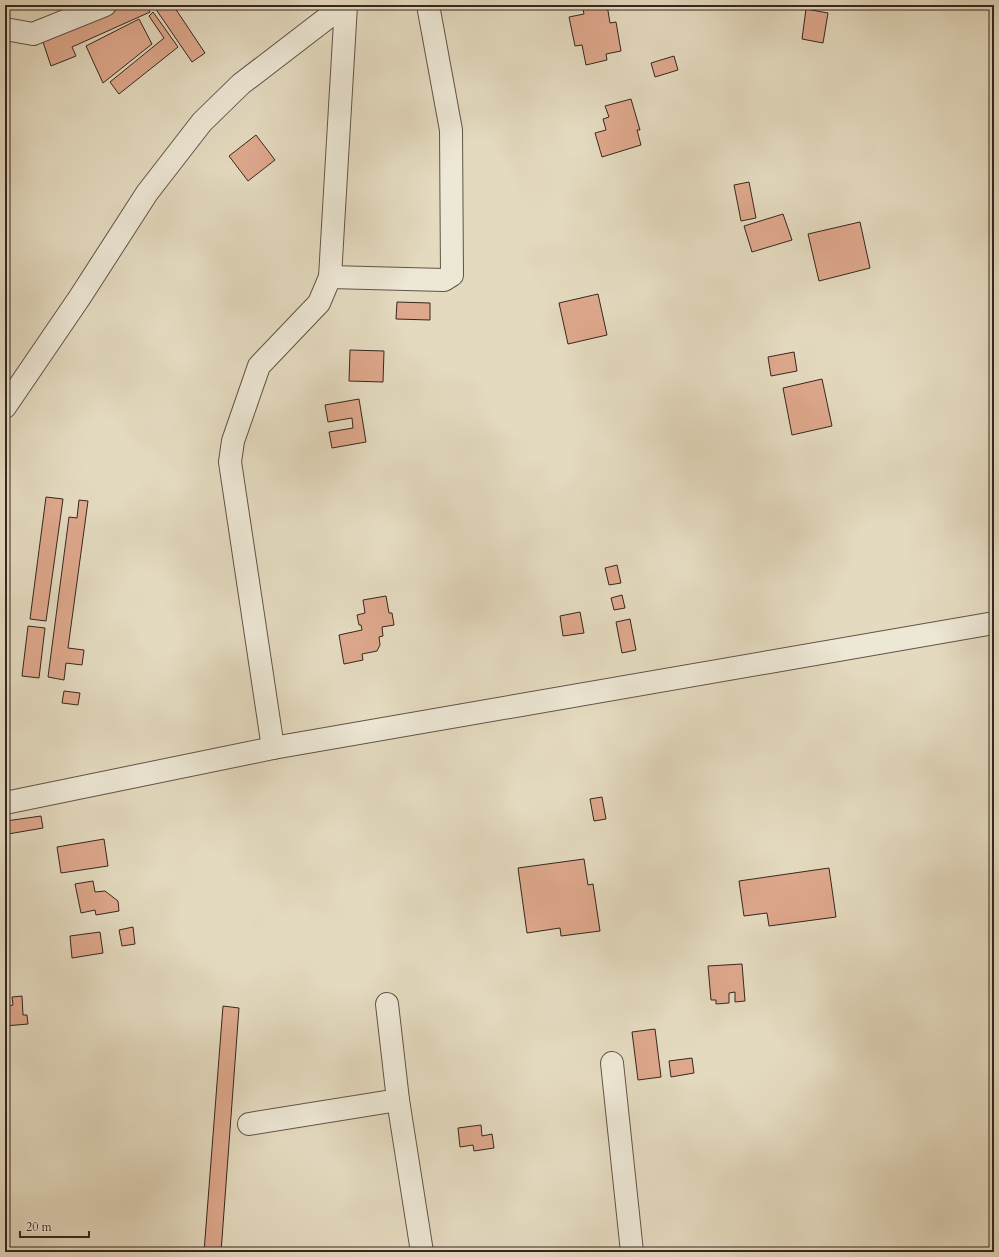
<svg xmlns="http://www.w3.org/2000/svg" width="999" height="1257" font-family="Cardo,serif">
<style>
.building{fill:#dea88c;stroke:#37261e}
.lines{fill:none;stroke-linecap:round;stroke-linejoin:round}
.street-casing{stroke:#625346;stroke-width:24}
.street{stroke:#ede7d5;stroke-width:22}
</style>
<rect width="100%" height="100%" fill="#e4dabf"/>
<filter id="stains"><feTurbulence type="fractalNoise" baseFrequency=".005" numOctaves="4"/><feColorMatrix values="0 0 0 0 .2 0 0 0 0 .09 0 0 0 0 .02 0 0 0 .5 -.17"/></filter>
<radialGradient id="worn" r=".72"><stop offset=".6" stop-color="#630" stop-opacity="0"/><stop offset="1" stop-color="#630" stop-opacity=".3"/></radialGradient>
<g class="building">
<polygon points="126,5 146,5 150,12 72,47 76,56 51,66 43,42"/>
<polygon points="153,5 173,5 205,53 192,62"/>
<polygon points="582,5 607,5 610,23 616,22 621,51 606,54 607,60 586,65 582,45 575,46 569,17 584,14"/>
<polygon points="806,9 828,13 823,43 802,39"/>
<polygon points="153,12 178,47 119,94 110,82 164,38 149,16"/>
<polygon points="139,19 152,44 103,83 86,46"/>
<polygon points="674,56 678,70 655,77 651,63"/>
<polygon points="631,99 640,130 637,130 641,145 602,157 595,133 606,130 603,119 609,117 605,106"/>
<polygon points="256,135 275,160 248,181 229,156"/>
<polygon points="749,182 756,218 741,221 734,185"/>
<polygon points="783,214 792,240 752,252 744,226"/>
<polygon points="860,222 870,268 819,281 808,234"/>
<polygon points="598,294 607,335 568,344 559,303"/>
<polygon points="397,302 430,303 430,320 396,319"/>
<rect x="5" y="307" width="3" height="13"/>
<polygon points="350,350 384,351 383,382 349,381"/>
<polygon points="794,352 797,371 771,376 768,357"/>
<polygon points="822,379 832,426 792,435 783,388"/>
<polygon points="359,399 366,442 332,448 329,432 353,428 352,418 328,422 325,405"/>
<polygon points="46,497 63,499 46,621 30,619"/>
<polygon points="79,500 88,501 68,648 84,650 82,665 66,663 64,680 48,677 69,517 77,518"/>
<polygon points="617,565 621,583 609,585 605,568"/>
<polygon points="622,595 625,608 614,610 611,598"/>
<polygon points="386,596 389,613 392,613 394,625 382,627 383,636 379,637 380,645 377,651 362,654 363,660 344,664 339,635 362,630 361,625 359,625 357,615 365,613 363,600"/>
<polygon points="580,612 584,633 563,636 560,616"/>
<polygon points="630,619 636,650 622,653 616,622"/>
<polygon points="28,626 45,628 39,678 22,676"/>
<polygon points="64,691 80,693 78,705 62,703"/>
<polygon points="602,797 606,819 594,821 590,799"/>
<polygon points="41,816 43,828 8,834 6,821"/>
<polygon points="104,839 108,866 61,873 57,847"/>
<polygon points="584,859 588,885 593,884 600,931 561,936 560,928 527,933 518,868"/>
<polygon points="829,868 836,917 769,926 767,913 744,916 739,881"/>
<polygon points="93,881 95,892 105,891 118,901 119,911 96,915 95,910 81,913 75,884"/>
<polygon points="133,927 135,944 122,946 119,930"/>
<polygon points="100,932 103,953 72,958 70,936"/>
<polygon points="742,964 745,1001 735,1002 735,992 729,993 729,1003 716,1004 716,1000 711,1000 708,966"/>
<polygon points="22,996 23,1015 27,1015 28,1024 5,1026 5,1013 9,1012 8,1006 13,1005 12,997"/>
<polygon points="223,1006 239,1008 221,1252 204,1252"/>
<polygon points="655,1029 661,1077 638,1080 632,1032"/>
<polygon points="692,1058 694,1073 671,1077 669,1061"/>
<polygon points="481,1125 482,1136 492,1134 494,1148 474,1151 473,1145 460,1147 458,1128"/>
</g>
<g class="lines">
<g class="street-casing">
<g id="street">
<polyline points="5,29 33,34 105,5"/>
<polyline points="330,277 444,280 452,275 451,130 428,5"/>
<polyline points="5,407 80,297 147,193 202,122 241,84 344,5"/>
<polyline points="273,748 230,462 233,441 259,366 319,303 330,277 346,5"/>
<polyline points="5,803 273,748 994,623"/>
<polyline points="387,1004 398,1100 422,1252"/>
<polyline points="612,1063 632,1252"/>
<polyline points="249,1124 398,1100"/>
</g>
</g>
<use href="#street" class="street"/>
</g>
<rect width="999" height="1257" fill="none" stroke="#e4dabf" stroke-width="20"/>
<rect x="6" y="6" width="987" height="1245" fill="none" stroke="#37261e" stroke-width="2"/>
<rect x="10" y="10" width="979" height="1237" fill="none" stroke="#37261e"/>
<path d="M20 1231v6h69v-6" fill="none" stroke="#37261e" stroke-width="2"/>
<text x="26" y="1231" font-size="12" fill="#37261e" stroke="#ede7d5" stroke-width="3" paint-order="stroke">20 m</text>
<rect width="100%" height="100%" filter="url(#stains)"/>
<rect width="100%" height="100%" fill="url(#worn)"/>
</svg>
